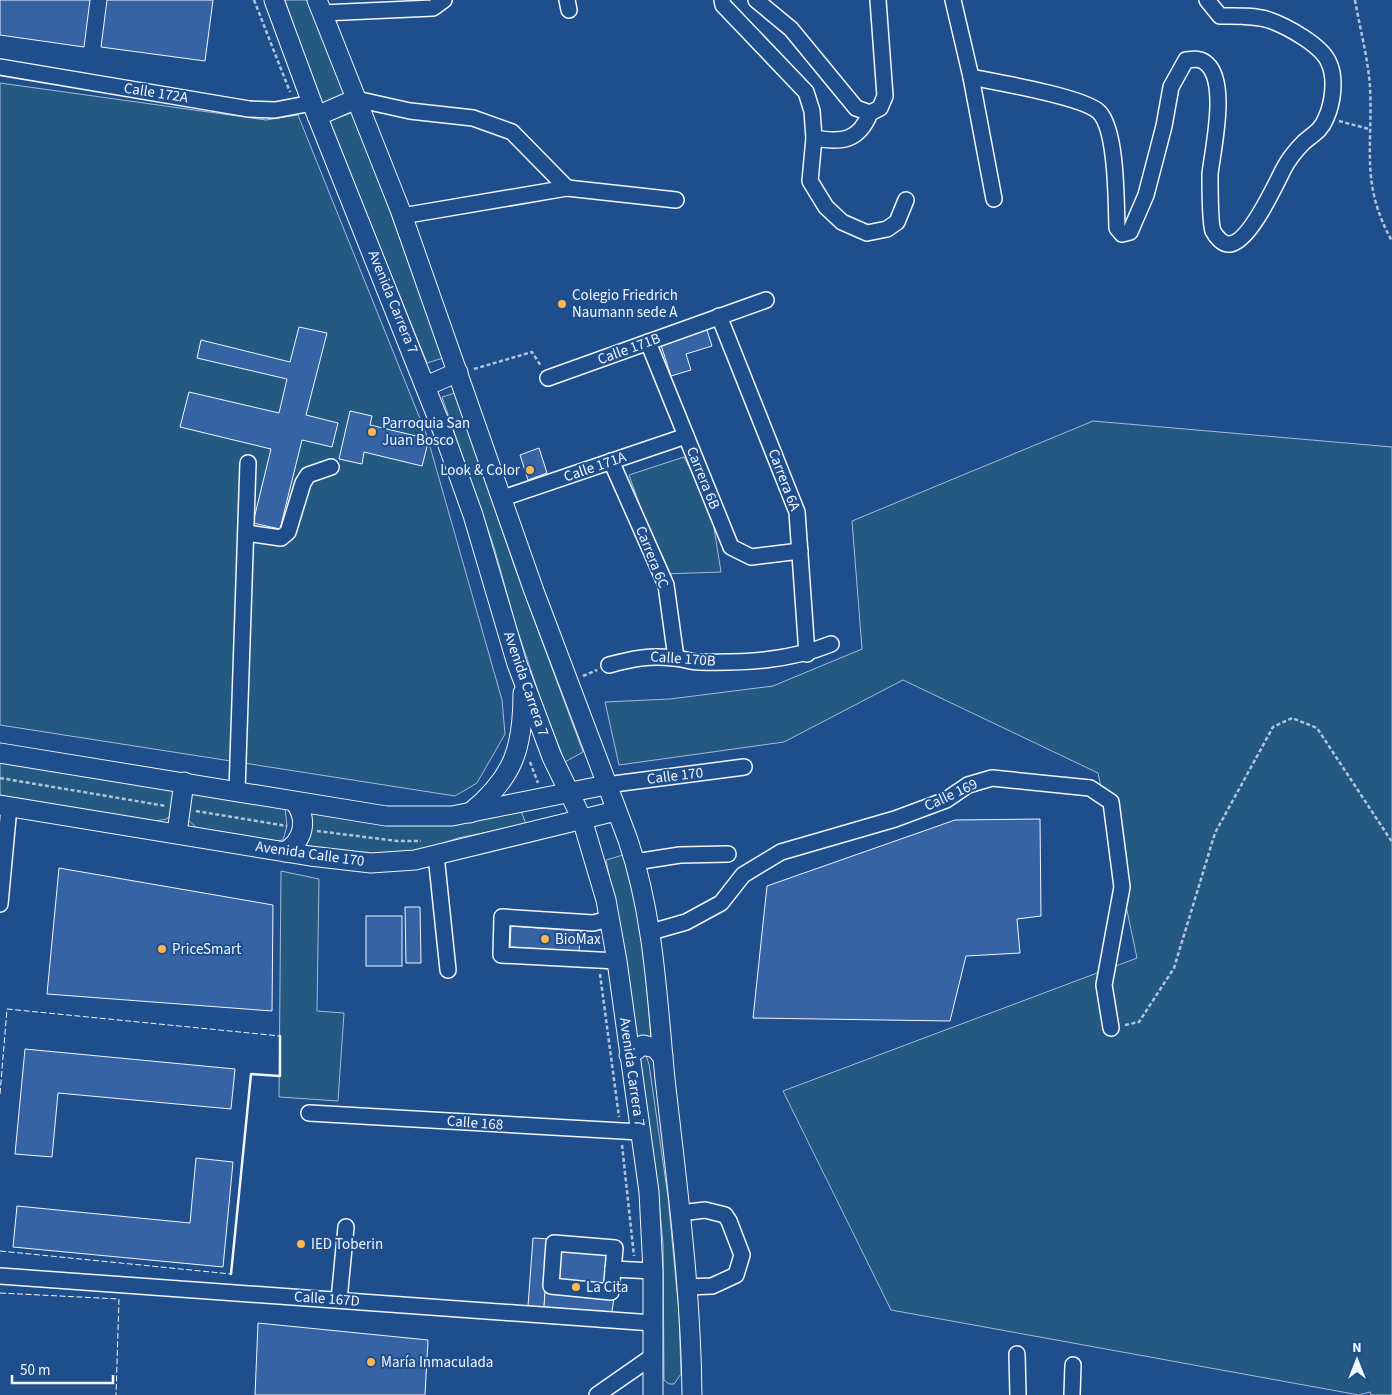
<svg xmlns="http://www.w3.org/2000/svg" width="1392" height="1395" font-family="'Source Sans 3',sans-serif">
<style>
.green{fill:#245a82;stroke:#a8bbd7}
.building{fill:#3563a3;stroke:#f2f6ff}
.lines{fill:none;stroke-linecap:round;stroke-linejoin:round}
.minor-casing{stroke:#f2f6ff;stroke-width:18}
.major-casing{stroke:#f2f6ff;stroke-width:21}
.path{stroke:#b3c4dc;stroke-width:2.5;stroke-dasharray:4 2.5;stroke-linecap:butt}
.minor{stroke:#1f4e8c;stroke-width:15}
.major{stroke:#1f4e8c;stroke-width:19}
.fence{stroke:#f2f6ff;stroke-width:1;stroke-dasharray:6 2.5;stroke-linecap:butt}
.wall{stroke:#f2f6ff;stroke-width:2.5}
.poi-dot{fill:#ffb74d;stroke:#1f4e8c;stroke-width:2}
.labels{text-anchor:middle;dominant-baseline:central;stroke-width:4;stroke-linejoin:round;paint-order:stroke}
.street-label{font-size:15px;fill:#f2f6ff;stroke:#1f4e8c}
.poi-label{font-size:15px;fill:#f2f6ff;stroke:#1f4e8c;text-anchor:start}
</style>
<rect width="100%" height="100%" fill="#1f4e8c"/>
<g class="green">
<polygon points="285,0 311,0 347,92 321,105"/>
<polygon points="0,83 266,120 298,115 427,436 502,700 505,734 477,783 455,796 0,725"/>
<polygon points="354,112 443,358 427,363 329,121"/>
<polygon points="455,393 515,568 583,752 565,762 544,709 516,626 494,547 442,397"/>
<polygon points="1093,421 1392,447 1392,1395 1371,1395 1370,1392 1359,1395 891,1310 783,1091 1137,958 1098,773 903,680 784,742 619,765 605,702 670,699 773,686 862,649 852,521"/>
<polygon points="684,457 711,509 721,572 664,574 629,475"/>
<polygon points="0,761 170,788 175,792 172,812 167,819 155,821 0,796"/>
<polygon points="198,791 285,808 287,826 283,840 275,841 197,828 188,820 190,795"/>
<polygon points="519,806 526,824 458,838 425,849 390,855 357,854 305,845 311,830 309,811"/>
<path d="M623,855c19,60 23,122 28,184h-17l-14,-111 -14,-68z"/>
<polygon points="281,871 319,879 317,1011 344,1013 338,1101 279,1097"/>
<polygon points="639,1052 645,1053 649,1064 668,1197 679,1313 681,1374 674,1384 669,1384 664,1380 663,1244 658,1189"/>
</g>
<g class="building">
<polygon points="0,0 90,0 84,47 0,35"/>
<polygon points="107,0 213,0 205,61 101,47"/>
<polygon points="299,327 327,333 306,415 338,423 332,447 302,440 280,529 253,523 271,449 180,427 189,392 279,413 287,379 197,358 201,340 290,362"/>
<polygon points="706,327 712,346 686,354 691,370 671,376 660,342"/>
<polygon points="350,411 372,416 370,425 429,439 422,466 364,452 362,464 339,459"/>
<polygon points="539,448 547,473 528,480 520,455"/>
<polygon points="1040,819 1041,916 1017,919 1020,953 966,956 950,1021 753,1018 767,886 955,820"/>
<polygon points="59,868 273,905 272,1011 47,994"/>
<polygon points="405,907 420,907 421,963 406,963"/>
<rect x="366" y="916" width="36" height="50"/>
<polygon points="511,926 581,931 579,951 510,947"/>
<polygon points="25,1049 235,1069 231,1109 58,1093 52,1157 15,1154"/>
<polygon points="196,1158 233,1162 223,1267 13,1247 17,1206 190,1223"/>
<polygon points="533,1238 550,1239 544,1307 528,1306"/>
<polygon points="560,1249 611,1254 608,1288 556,1283"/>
<polygon points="545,1291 614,1297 612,1312 544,1307"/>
<polygon points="258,1323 428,1340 425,1395 255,1395"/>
</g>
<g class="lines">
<g class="minor-casing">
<g id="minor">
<polyline points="567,0 569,10"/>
<polyline points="722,0 723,5 806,92 812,111 814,138 810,181 826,207 842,222 867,233 887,229 897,222 906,200"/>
<polyline points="756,0 791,29 856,108 870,113 880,108 885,96 878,0"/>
<polyline points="953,0 971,77 994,199"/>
<polyline points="322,13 433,8 444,0"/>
<polyline points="0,67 249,109 275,110 312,103"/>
<path d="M971,77c25,5 113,20 128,35 18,18 17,90 18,116l5,6 8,-2 16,-37 18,-69 7,-39 15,-27c8,-1 15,-2 21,4 21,19 6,84 3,110 0,10 0,49 3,57 3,6 10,14 17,13 19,-2 44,-56 53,-74 5,-10 13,-20 21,-28 9,-8 17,-11 22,-24 7,-15 10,-40 3,-55 -7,-18 -43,-37 -60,-43 -16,-5 -34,-4 -49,-4l-13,-16"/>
<polyline points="356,99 410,111 473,118 512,132 567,188"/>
<path d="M814,138c28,5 45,3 56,-25"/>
<polyline points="402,216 567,188 676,200"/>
<polyline points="719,316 797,512 807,654"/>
<polyline points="648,342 731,547 751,557 800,551"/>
<polyline points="548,378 766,300"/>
<polyline points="611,461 666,585 676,658"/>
<polyline points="503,498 686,436"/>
<polyline points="246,533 281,538 288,532 303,483 308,475 331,467"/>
<path d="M609,665c22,-6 41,-10 64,-7 9,0 17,4 26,4 45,1 90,-1 132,-18"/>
<polyline points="606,785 744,767"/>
<polyline points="237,791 248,463"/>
<polyline points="436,855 448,970"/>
<polyline points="635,862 680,855 728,854"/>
<polyline points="0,904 9,807"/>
<polyline points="609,919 593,923 502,917 501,955 617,961"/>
<polyline points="651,932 686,922 721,903 743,875 781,852 895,819 946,800 968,785 992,778 1090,788 1111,802 1122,887 1104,985 1111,1028"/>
<polyline points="309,1113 640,1132"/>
<polyline points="680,1213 705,1210 725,1215 729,1221 742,1255 736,1275 712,1286 686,1287"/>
<polygon points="554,1243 615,1248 611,1292 551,1286"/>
<polyline points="613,1269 653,1271"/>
<polyline points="0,1276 653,1323"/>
<polyline points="339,1300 346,1227"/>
<polyline points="1017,1354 1018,1395"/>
<polyline points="597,1395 653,1356"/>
<polyline points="1072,1395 1073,1365"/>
</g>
</g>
<g class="major-casing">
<g id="major">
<polyline points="274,0 312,103 444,434 473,515 517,664 552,757 582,819 606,900 617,961 649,1192 653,1271 653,1395"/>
<path d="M317,0l84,212 133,379 94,249c26,77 29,158 37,239 12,105 26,210 27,316"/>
<polyline points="317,116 356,99"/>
<polyline points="426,386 458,372"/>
<polyline points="0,753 386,816 452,816 606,785"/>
<polyline points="0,805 310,856 371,863 415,860 616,811"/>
<path d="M470,813c44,-36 53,-65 53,-120"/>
<polyline points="177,833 184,782"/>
<path d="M285,852c19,-12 23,-32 10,-50"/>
<polyline points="629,1055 643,1045 655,1048 663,1057"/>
</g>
</g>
<g class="path">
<polyline points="254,0 290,92"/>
<path d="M1355,0c5,29 13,58 15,87 3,60 -10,97 22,154"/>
<polyline points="1339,121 1369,129"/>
<polyline points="474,369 532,352 541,366"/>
<polyline points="583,676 597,670"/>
<polyline points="530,762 538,783"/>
<polyline points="0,778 166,806"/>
<polyline points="196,811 287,826"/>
<polyline points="317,831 397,841 421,841"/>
<polyline points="600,974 619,1117"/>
<polyline points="1125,1025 1139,1022 1174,968 1215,833 1273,727 1292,718 1317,728 1392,842"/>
<polyline points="622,1145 634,1256"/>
</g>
<use href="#minor" class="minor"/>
<use href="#major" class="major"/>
<g class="fence">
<polyline points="0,1094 7,1009 280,1036"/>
<polyline points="0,1251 231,1274"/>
<polyline points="0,1293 119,1299 116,1395"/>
</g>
<polyline class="wall" points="231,1274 251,1074 280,1076 280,1036"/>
</g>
<g class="poi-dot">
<circle cx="562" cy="304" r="5"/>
<circle cx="372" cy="432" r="5"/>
<circle cx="530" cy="470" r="5"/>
<circle cx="545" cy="939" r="5"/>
<circle cx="162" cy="949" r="5"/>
<circle cx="301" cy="1244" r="5"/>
<circle cx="576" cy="1287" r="5"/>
<circle cx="371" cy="1362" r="5"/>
</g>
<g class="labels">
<g class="street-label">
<text transform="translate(156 93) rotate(9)">Calle 172A</text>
<text transform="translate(393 302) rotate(68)">Avenida Carrera 7</text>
<text transform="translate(629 349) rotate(-20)">Calle 171B</text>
<text transform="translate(595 467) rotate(-19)">Calle 171A</text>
<text transform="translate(703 478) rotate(68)">Carrera 6B</text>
<text transform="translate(784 480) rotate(69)">Carrera 6A</text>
<text transform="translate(652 557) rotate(68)">Carrera 6C</text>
<text transform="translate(683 659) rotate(4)">Calle 170B</text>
<text transform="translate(526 684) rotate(71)">Avenida Carrera 7</text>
<text transform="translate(675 776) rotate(-7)">Calle 170</text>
<text transform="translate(951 795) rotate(-25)">Calle 169</text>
<text transform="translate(310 854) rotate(8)">Avenida Calle 170</text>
<text transform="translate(632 1072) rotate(82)">Avenida Carrera 7</text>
<text transform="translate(475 1123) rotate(4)">Calle 168</text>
<text transform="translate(327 1299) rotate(4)">Calle 167D</text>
</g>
<g class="poi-label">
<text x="572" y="295">Colegio Friedrich<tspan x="572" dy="17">Naumann sede A</tspan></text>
<text x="382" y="423">Parroquia San<tspan x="382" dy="17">Juan Bosco</tspan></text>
<text x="520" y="470" text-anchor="end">Look &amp; Color</text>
<text x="555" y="939">BioMax</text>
<text x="172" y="949">PriceSmart</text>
<text x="311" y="1244">IED Toberin</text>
<text x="586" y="1287">La Cita</text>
<text x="381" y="1362">María Inmaculada</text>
</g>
</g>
<g transform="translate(1357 1360)" stroke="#1f4e8c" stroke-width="4" paint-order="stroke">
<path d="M0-4L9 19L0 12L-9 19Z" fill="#f2f6ff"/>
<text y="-8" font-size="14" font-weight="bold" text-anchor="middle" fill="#f2f6ff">N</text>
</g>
<path d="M12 1375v8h101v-8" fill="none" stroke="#f2f6ff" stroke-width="2.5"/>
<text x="20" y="1375" font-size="15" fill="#f2f6ff" stroke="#1f4e8c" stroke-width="4" paint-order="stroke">50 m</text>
</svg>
